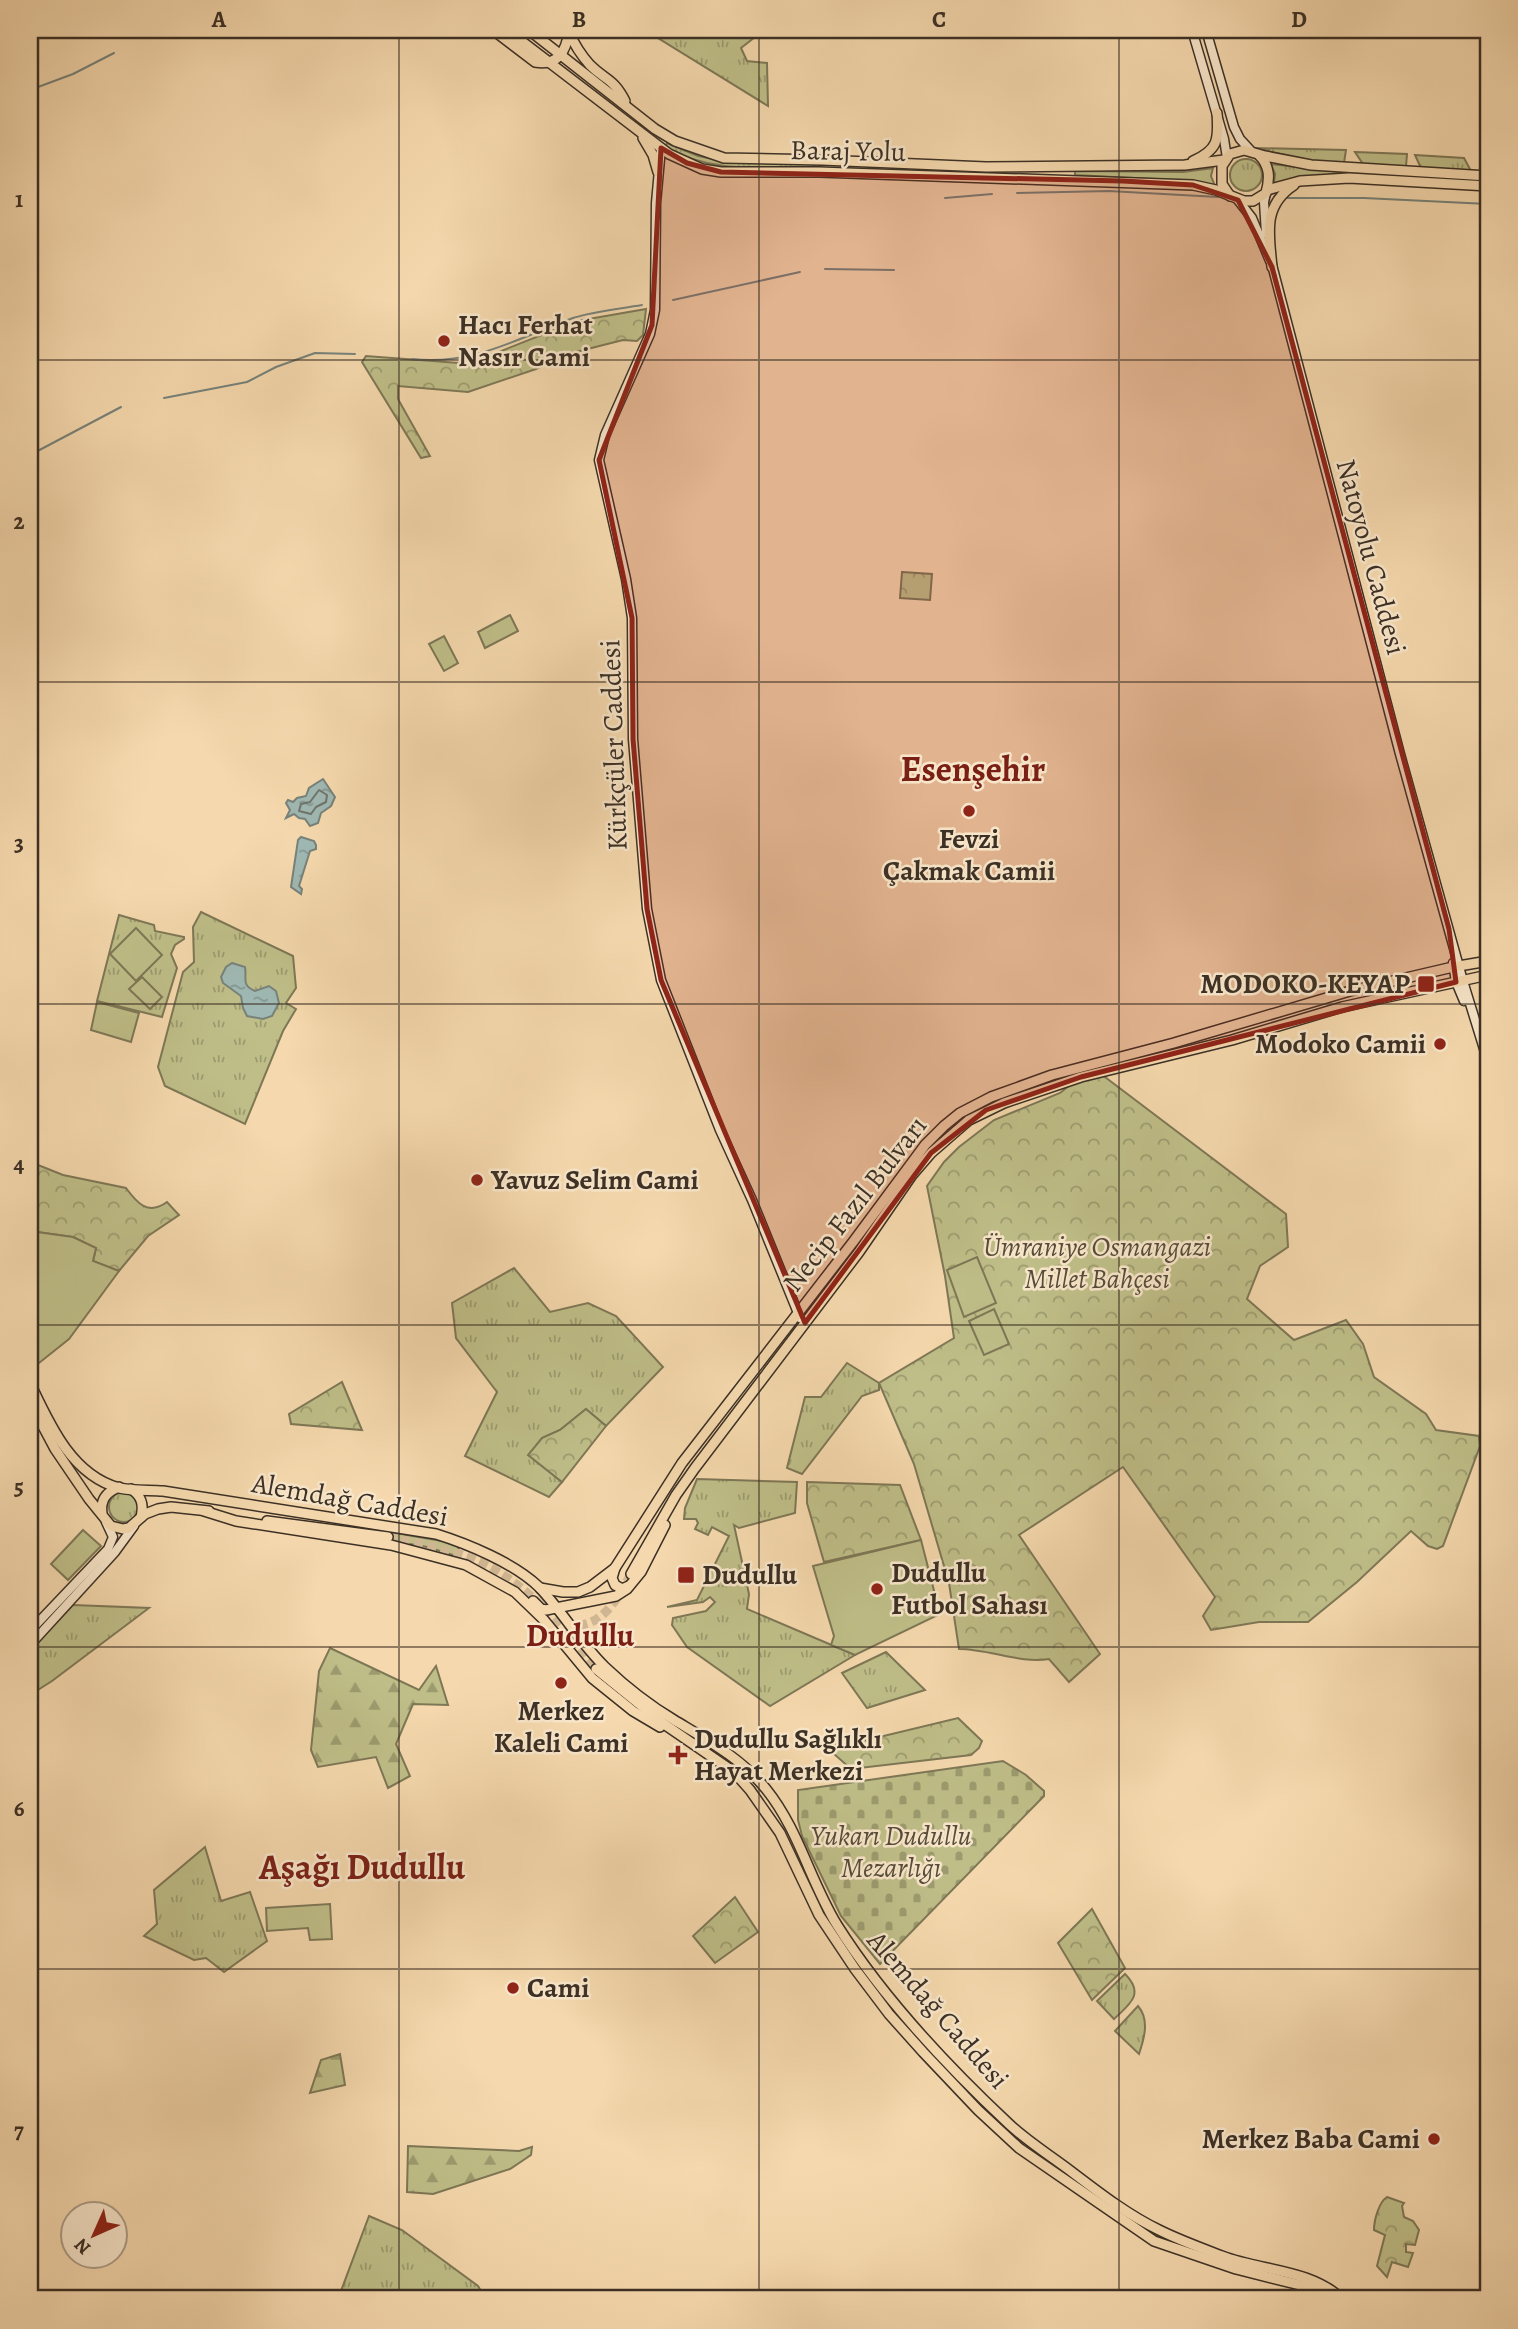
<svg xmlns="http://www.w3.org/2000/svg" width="1518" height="2329" font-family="Alegreya,serif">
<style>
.grass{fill:url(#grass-tufts);stroke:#7e7756;stroke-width:2}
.forest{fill:url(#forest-firs);stroke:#7e7756;stroke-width:2}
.cemetery{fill:url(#cemetery-stones);stroke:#7e7756;stroke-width:2}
.park{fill:url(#park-crowns);stroke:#7e7756;stroke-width:2}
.pitch{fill:#bfbe88;stroke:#7e7756;stroke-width:2}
.water{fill:url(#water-ripples);stroke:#77827a;stroke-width:2}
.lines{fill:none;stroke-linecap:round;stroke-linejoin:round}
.shore{stroke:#6e746c;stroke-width:2}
.stream{stroke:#77827a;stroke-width:2}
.primary-tunnel{stroke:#d0b692;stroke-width:9;stroke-dasharray:9 4.5;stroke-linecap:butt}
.secondary-casing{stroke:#3c3025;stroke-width:11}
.primary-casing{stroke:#3c3025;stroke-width:12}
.secondary{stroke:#f8e6ca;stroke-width:8}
.primary{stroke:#f5d8ad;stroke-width:9}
.marked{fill:#8f2418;fill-opacity:0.2;stroke:#8f2418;stroke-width:5;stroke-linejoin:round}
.grid{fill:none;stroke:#3c3025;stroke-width:2;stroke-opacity:0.55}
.poi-dot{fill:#8f2418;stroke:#f8e6ca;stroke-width:2.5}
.labels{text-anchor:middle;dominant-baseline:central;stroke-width:5;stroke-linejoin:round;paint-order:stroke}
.street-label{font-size:28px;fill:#3c3025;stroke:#f8e6ca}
.poi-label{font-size:28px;font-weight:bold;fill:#3c3025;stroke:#f8e6ca;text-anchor:start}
.park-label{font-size:28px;font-style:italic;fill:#564c39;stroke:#f8e6ca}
.quarter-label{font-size:32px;font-weight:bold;fill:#7a1f14;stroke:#f8e6ca}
.district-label{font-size:35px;font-weight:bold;fill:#7a1f14;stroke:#f8e6ca}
.neatline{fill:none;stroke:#3c3025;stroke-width:2.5}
.grid-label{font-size:23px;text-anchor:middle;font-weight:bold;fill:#3c3025}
</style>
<defs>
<pattern id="grass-tufts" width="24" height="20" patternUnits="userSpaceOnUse" patternTransform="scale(1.75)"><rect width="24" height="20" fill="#bfbe88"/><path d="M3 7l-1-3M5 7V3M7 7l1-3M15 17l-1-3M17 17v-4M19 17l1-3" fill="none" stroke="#9c9b6f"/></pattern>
<pattern id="forest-firs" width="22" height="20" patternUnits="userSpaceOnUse" patternTransform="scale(1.75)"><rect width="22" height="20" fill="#bfbe88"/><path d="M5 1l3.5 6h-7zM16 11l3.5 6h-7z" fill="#9c9b6f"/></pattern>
<pattern id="cemetery-stones" width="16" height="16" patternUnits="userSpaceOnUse" patternTransform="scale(1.75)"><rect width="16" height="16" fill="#bfbe88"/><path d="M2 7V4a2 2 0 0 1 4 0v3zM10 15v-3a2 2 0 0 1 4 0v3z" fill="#9c9b6f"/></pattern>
<pattern id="park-crowns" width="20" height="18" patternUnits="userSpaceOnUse" patternTransform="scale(1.75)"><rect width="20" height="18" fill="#bfbe88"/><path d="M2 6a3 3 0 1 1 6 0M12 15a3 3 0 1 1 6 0" fill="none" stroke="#9c9b6f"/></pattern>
<pattern id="water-ripples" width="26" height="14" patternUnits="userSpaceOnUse" patternTransform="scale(1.75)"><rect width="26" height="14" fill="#9fb8b3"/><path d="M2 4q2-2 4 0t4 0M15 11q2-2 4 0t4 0" fill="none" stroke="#839691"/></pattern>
</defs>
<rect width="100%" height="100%" fill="#f5d8ad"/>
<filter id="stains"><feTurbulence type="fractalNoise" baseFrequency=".00286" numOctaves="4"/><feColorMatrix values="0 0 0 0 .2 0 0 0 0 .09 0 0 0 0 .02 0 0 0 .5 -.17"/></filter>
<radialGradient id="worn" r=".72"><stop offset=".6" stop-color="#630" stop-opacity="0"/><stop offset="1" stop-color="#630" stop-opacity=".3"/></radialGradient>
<g class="grass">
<polygon points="667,30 764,30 741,48 747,61 767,63 768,106 658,38"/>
<path d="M667,143l31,13 26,5 90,3v3c-53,0 -101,7 -149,-20z"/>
<polygon points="1253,148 1346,150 1344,163 1313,161"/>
<polygon points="1355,152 1407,154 1406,167 1363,164"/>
<polygon points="1415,155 1464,158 1471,171 1421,168"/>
<circle cx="1246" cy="175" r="16"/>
<polygon points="1271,164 1340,172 1340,175 1304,177 1274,183 1275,174"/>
<polygon points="1213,168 1211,176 1215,186 1192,181 1075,175 1075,171 1183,172"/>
<polygon points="201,912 293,956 296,988 286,1003 296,1009 283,1031 245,1124 165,1086 158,1067 183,972 194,962 193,927"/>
<polygon points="119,915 154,925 155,931 184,937 184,939 175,945 171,954 177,968 162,1017 97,1001"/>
<polygon points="514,1268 550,1312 588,1303 616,1316 663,1367 606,1426 586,1409 560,1430 542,1438 529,1455 562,1482 549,1497 465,1456 497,1392 456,1338 452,1303"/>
<polygon points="847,1363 879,1383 879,1390 862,1396 802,1474 787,1468 805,1397 821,1397"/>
<polygon points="697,1479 797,1482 795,1513 739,1528 734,1525 749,1594 747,1609 855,1655 770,1706 687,1647 672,1625 673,1618 706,1611 715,1602 710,1597 703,1602 667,1607 697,1600 729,1536 712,1527 708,1535 695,1529 698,1523 696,1519 684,1519 685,1508"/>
<circle cx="124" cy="1507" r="15"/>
<polygon points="389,1532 460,1544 456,1556 427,1547 387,1540"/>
<polygon points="73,1605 149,1608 52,1681 30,1695 30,1650"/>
<polygon points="886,1652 925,1690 867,1708 842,1673"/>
<polygon points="205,1847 221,1901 250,1892 267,1941 224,1972 206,1958 194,1960 144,1936 157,1924 154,1890"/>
<path d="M1125,1974c20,20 5,30 -11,45l-17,-18z"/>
<path d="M1138,2006c12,14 6,33 1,48l-24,-23z"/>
<polygon points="369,2216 402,2230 478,2286 486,2299 338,2299"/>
</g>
<g class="forest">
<polygon points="330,1648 419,1690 436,1666 448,1705 413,1704 396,1744 410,1776 388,1788 376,1757 318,1767 311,1750 319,1671"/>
<polygon points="340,2054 345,2085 310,2093 321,2060"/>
<polygon points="408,2146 519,2151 532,2147 531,2155 510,2169 433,2194 407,2192"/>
</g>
<polygon class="cemetery" points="1003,1761 1026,1775 1044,1791 1044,1796 880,1964 841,1916 802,1836 798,1820 798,1790"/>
<g class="park">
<polygon points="646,309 643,335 637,341 623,340 568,354 536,369 468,392 398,386 398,399 430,456 421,458 362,362 366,356 459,363 486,357 577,321"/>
<polygon points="902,572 932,574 930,600 900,598"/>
<path d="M1101,1074l185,140 2,33 -28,19 -13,33 47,41 52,-20 17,24 11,33 52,37 10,16 43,6 1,10 -37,100 -6,3 -9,-3 -17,-15 -54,51 -49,40h-49l-48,8 -8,-14 12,-19 -92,-130 -104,68 81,119 -31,28 -20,-23c-28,5 -60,-10 -90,-10l-10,-66 -35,-119 -35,-81 75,-45 -9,-62 -18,-90 17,-24 15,-15 35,-27 66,-27 10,-8z"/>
<path d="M38,1165l25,10 63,13c11,15 22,28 41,14l12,13 -31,21 -29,35 -26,-10 3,-13 -23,-11 -36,-5z"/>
<polygon points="342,1382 362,1430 291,1424 289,1414"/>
<polygon points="586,1409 606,1426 562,1482 528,1455 542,1438 560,1430"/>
<polygon points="807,1482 900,1485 921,1540 824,1562 807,1503"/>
<polygon points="958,1718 982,1741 979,1748 971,1755 851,1769 825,1746 867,1740"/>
<polygon points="735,1897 758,1932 715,1963 693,1936"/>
<polygon points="1092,1909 1125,1968 1092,2000 1058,1943"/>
<path d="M1387,2197l17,6 -2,3 2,11 9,4 6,9 -4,15 -9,-1v8l7,1 -5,14 -16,-5 -5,15 -10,-11 8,-31 -11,-5c0,-10 5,-28 13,-33z"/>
</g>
<g class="pitch">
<polygon points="510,615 518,631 485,648 478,632"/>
<polygon points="444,636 458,663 444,671 429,644"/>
<polygon points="136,928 162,955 136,981 110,954"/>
<polygon points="142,977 162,997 150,1009 129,989"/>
<polygon points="97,1002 139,1013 131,1042 91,1030"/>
<polygon points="37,1232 73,1237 96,1248 93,1261 119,1271 69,1339 39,1363 31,1355"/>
<polygon points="977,1257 996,1303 964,1317 947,1270"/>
<polygon points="994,1309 1009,1344 984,1355 969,1321"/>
<polygon points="83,1530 101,1546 68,1580 51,1564"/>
<polygon points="921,1540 940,1614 855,1655 831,1645 834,1636 813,1566"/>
<polygon points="330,1904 332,1939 310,1940 308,1928 267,1931 266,1908"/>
</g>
<g class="water">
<polygon points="323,779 335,797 331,806 321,813 318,823 310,826 305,819 299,818 294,814 286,818 290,810 286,803 288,800 293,802 297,798 306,796 309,788"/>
<polygon points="301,837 314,841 316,845 316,849 310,851 299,886 302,889 301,894 291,887 298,840"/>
<path d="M232,963l13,4c2,12 -4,18 10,24l14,-5 7,5 3,12 -7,13 -9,3 -16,-3 -4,-8 -2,-12 -18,-13 -2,-6 5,-10z"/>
</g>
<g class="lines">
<polygon class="shore" points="319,790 327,795 326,802 316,807 311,814 299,811 301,804 310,802"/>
<g class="stream">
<polyline points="30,90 73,74 114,53"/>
<polyline points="1017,193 1109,191 1218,197"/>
<polyline points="945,198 992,194"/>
<polyline points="1283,198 1364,198 1488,204"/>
<polyline points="825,269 894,270"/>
<polyline points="673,300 800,272"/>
<path d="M412,359c61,7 106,-21 161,-41 21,-7 46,-9 69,-13"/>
<polyline points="164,398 247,382 276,367 315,353 355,354"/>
<polyline points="30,455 121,407"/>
</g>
<g class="primary-tunnel">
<path d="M388,1537c31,7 65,12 94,26 50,25 80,63 114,106"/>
<path d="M565,1624c36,8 52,-25 66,-50"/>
</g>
<g class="secondary-casing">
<g id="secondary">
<polyline points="1192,30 1224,139 1227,158"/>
<polyline points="1206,30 1234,127 1240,139 1252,152"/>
<polyline points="661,148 656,203 655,310 650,334 605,435 599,460 626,579 632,618 633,739 647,909 661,980 720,1130 752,1200 800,1318"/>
<polyline points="1266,193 1264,202 1266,234"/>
<polyline points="1238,200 1252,218 1270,261"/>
<polyline points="1271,261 1400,754 1463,981 1488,1062"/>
<polyline points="1453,963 1456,982 1464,1001"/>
<polyline points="30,1631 108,1549 113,1537 106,1522"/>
<polyline points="30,1645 115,1552 134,1526"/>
</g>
</g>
<g class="primary-casing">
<g id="primary">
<path d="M493,30l42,32c23,4 31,-10 34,-31"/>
<path d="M507,30l162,124 33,15 19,3h98l374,13 23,5 28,11h9l13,-8c4,-15 4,-27 -7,-38"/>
<polyline points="529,30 655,129 675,141 724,158 822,160 986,167 1185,165 1224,160"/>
<path d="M569,32c5,12 12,23 21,33 16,16 23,13 35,36"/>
<polyline points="643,138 653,155 658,172"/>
<path d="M1193,161c25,-11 26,-21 24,-48"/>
<polyline points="1267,190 1300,181 1349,178 1488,186"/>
<polyline points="1230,196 1222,184 1222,166 1230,154 1244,150 1265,156 1311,165 1488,176"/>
<path d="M1272,267c-3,-33 -10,-61 22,-82"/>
<path d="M30,1383c19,40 41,92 89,105 14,3 30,2 44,3l273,43c32,10 78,29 103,53 24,25 41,56 66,80 21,20 44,38 69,53 33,20 67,38 92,69 33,41 44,92 71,136 46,73 109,140 172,199 18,17 39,30 59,45 29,22 58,45 91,61 20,10 42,18 63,26 39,15 88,13 120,43"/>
<polyline points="30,1402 55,1449 89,1499 111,1526 123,1529 129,1528 145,1514 158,1509 171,1507 209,1511"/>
<path d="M131,1489c11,7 13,16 10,28"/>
<polyline points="204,1511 236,1521 391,1545 466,1565 515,1592 544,1620 592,1678 633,1711 660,1727"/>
<path d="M102,1514c-2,-14 4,-22 17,-27"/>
<polyline points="267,1521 388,1537"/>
<polyline points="615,1568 612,1578 615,1585 622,1589 629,1586"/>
<polyline points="631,1574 676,1495 695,1468 859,1252 912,1175 931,1153 969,1120 1004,1103 1081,1077 1232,1040 1342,1007 1488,975"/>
<polyline points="540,1588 563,1592 578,1592 590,1587 615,1568 682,1463 853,1242 925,1145 944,1126 960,1113 991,1097 1052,1075 1174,1043 1350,991 1453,967 1488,961"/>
<polyline points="533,1601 541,1609 546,1610 616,1596 627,1589 641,1572 665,1525"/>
<polyline points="596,1669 664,1724 734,1772 750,1790 780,1833 819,1915 855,1969 889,2014 923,2052 978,2110 1019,2148 1154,2241 1236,2269 1304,2286 1321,2293 1329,2299"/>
</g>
</g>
<use href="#secondary" class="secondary"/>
<use href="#primary" class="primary"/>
</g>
<path class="marked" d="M661,148l26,15 34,9 402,9 70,4 45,15 34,67 177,662 7,53 -375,95 -95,33 -55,43 -126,170 -144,-343 -14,-71 -14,-170 -1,-121 -33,-158 53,-135z"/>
<path class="grid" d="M399,30v2269M759,30v2269M1119,30v2269M30,360h1458M30,682h1458M30,1004h1458M30,1325h1458M30,1647h1458M30,1969h1458"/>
<g class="poi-dot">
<circle cx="444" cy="341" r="7"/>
<circle cx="969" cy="811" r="7"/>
<rect x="1417" y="975" width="18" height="18" rx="3.5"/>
<circle cx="1440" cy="1044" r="7"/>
<circle cx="477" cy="1180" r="7"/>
<rect x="677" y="1566" width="18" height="18" rx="3.5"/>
<circle cx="877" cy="1589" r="7"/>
<circle cx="561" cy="1683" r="7"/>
<path d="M674.5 1744.5h7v7h7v7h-7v7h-7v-7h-7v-7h7z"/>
<circle cx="513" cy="1988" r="7"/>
<circle cx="1434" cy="2139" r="7"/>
</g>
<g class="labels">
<g class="street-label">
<text transform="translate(848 151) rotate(1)">Baraj Yolu</text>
<text transform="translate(1371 557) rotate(75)">Natoyolu Caddesi</text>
<text transform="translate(614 745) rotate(-92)">Kürkçüler Caddesi</text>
<text transform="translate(855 1204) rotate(-52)">Necip Fazıl Bulvarı</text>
<text transform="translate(350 1500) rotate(10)">Alemdağ Caddesi</text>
<text transform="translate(938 2010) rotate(49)">Alemdağ Caddesi</text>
</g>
<g class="poi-label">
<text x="458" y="325">Hacı Ferhat<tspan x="458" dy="32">Nasır Cami</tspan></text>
<text x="969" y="839" text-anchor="middle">Fevzi<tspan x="969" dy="32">Çakmak Camii</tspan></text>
<text x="1410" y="984" text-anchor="end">MODOKO-KEYAP</text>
<text x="1426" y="1044" text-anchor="end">Modoko Camii</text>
<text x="491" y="1180">Yavuz Selim Cami</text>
<text x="891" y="1573">Dudullu<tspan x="891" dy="32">Futbol Sahası</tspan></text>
<text x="702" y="1575">Dudullu</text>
<text x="561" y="1711" text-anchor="middle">Merkez<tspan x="561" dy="32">Kaleli Cami</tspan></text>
<text x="694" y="1739">Dudullu Sağlıklı<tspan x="694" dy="32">Hayat Merkezi</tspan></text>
<text x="527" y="1988">Cami</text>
<text x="1420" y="2139" text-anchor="end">Merkez Baba Cami</text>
</g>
<g class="park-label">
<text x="1097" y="1247">Ümraniye Osmangazi<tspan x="1097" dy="32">Millet Bahçesi</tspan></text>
<text x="891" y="1836">Yukarı Dudullu<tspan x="891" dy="32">Mezarlığı</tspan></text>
</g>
<g class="quarter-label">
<text x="580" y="1635">Dudullu</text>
</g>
<g class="district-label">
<text x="973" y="769">Esenşehir</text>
<text x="362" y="1867">Aşağı Dudullu</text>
</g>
</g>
<rect width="1518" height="2329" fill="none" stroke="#f5d8ad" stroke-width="77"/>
<g transform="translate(94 2235) rotate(225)"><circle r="33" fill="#f8e6ca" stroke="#ad9d88" stroke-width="2"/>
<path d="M0-5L12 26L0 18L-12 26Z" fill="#8f2418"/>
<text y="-10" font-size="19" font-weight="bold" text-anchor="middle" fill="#3c3025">N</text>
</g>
<rect x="38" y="38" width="1442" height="2252" class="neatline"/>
<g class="grid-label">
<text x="219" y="27">A</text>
<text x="579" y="27">B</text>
<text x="939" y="27">C</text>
<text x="1299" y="27">D</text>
<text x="19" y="207">1</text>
<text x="19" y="529">2</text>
<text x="19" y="851">3</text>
<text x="19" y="1172">4</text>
<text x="19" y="1494">5</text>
<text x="19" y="1816">6</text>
<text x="19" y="2138">7</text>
</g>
<rect width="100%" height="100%" filter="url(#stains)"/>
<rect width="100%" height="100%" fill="url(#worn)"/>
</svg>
